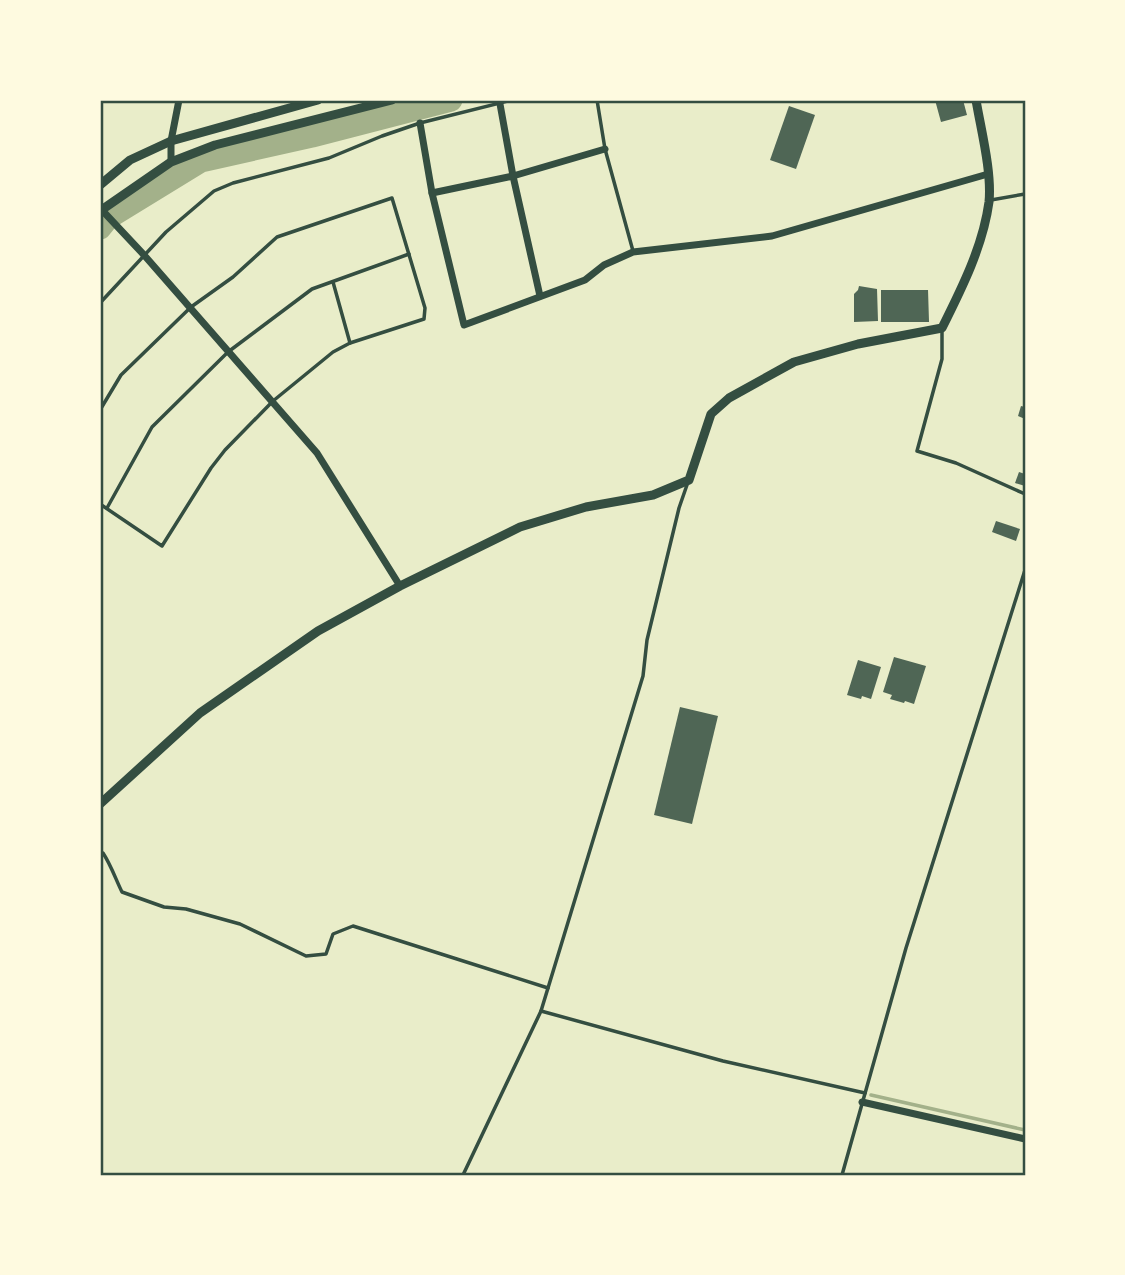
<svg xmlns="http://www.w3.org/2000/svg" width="1125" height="1275" font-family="Mulish,sans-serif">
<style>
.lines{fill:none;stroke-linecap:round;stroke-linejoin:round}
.stream{stroke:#a3b18a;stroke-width:3.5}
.river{stroke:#a3b18a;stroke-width:23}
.building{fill:#4f6655}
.service{stroke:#344e41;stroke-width:3.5}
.minor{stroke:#344e41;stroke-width:7}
.tertiary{stroke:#344e41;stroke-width:9}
.neatline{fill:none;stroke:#344e41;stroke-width:2.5}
</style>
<rect width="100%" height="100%" fill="#e9edc9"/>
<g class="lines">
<polyline class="stream" points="871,1095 1025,1130"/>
<polyline class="river" points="100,228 108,218 201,161 312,136 451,100"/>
</g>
<g class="building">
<polygon points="935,100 963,100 967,115 941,122"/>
<polygon points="789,106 815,115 796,169 770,160"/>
<polygon points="859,286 877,289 878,321 854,322 854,294 858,290"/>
<polygon points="881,290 928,290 929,322 881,322"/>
<polygon points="1021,406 1025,407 1025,419 1018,416"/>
<polygon points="1019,472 1025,474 1025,486 1015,483"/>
<polygon points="996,521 1020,529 1016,541 992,532"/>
<polygon points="894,657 926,666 914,704 905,701 904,703 890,699 892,695 883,692"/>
<polygon points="858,660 881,667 871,699 862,696 861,699 847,695"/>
<polygon points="680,707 718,716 692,824 654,815"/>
</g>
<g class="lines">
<g class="service">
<polyline points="597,100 605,149 633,251"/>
<polyline points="991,200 1025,194"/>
<polyline points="333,282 350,343"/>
<polyline points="100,303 166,232 214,191 233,183 329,158 382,136 420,123 512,100"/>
<polyline points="942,330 942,359 917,451 956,463 1025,494"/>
<polyline points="100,410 121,375 191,307 233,277 277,237 392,198 425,308 424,319 350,343 333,352 273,401 225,450 211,468 162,546 100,504"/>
<polyline points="107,508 152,427 228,352 312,289 409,254"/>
<path d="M100,853h3c8,12 13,27 19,39l42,15 22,2 54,15 66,32 20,-2 7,-20 20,-8 195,62"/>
<polyline points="541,1011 723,1061 865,1093"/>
<polyline points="463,1175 541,1011 643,676 647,640 679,508 688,482"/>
<polyline points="842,1175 906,948 1025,570"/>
</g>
<g class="minor">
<polyline points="500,104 513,176 540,296"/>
<polyline points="420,123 432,193 464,325 585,280 604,265 633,252 772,236 988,174"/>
<polyline points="171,162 171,141 179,100"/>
<polyline points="432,193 513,176 605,149"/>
<polyline points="100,208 144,255 317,453 400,586"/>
<polyline points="862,1102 1025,1139"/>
</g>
<g class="tertiary">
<polyline points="100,185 130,160 171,141 318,100"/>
<polyline points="100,211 171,162 215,145 392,100"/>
<path d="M100,804l100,-91 118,-82 82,-45 120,-59 66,-20 67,-12 36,-15 22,-66 18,-16 65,-36 64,-18 84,-16c20,-40 41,-82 47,-126 3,-30 -8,-72 -13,-102"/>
</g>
</g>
<rect width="1125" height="1275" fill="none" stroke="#fefae0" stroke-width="203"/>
<rect x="102" y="102" width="922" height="1072" class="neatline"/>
</svg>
